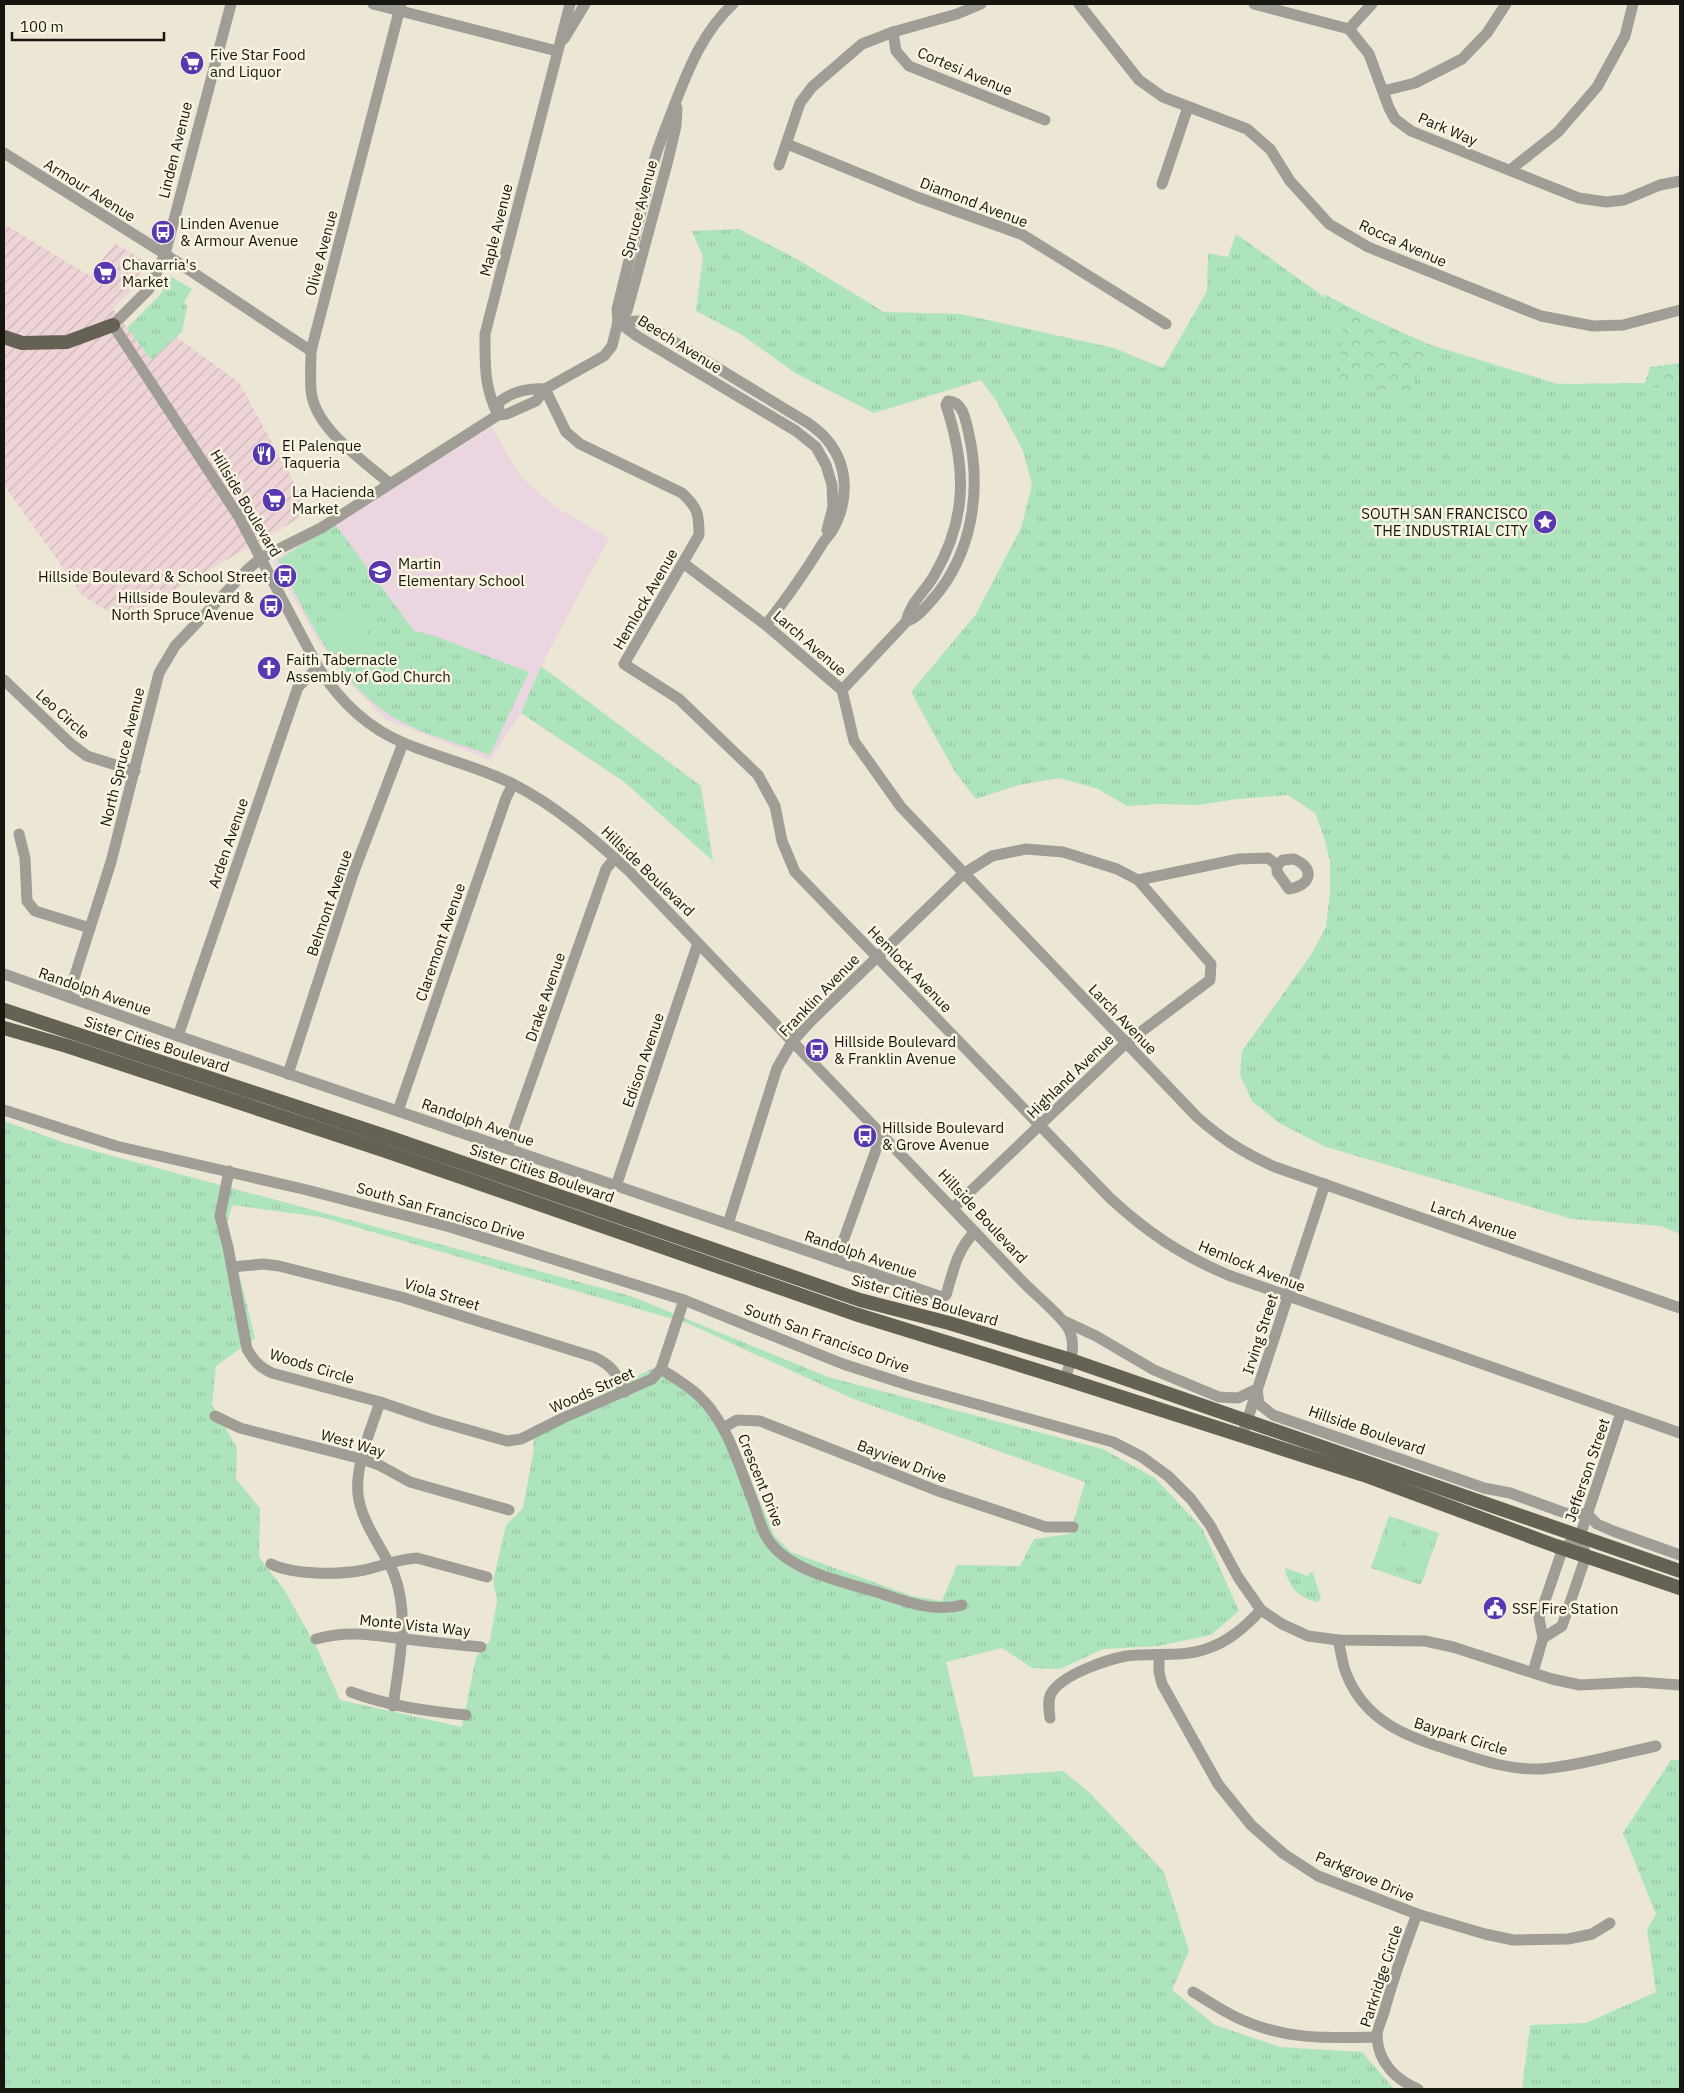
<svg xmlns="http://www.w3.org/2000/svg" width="1684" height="2093" font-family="'IBM Plex Sans',sans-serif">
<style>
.industrial{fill:url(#industrial-furrows)}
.education{fill:#ebd5e1}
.grass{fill:url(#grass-tufts);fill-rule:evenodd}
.forest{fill:url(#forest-crowns)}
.pitch{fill:#aee4bb}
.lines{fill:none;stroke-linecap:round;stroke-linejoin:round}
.minor{stroke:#9f9d96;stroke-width:11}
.major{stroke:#656154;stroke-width:14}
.labels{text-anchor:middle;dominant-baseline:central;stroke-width:5;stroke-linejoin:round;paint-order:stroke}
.poi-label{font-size:15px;fill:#17150f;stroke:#f9f3e2;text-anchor:start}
.street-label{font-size:15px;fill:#17150f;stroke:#f9f3e2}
</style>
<defs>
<pattern id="industrial-furrows" width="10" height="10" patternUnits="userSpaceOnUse" patternTransform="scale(1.25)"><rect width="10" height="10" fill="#efd4d7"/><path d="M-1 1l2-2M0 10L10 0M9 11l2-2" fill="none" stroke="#ccb5b7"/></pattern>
<pattern id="grass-tufts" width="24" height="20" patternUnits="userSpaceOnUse" patternTransform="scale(1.25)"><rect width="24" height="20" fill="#aee4bb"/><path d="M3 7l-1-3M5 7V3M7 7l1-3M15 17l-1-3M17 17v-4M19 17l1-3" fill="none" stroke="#95c3a0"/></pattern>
<pattern id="forest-crowns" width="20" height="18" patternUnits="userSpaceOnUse" patternTransform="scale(1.25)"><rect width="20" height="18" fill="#aee4bb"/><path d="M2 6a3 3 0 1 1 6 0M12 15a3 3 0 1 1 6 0" fill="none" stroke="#95c3a0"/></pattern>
</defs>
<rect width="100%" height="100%" fill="#ece6d5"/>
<polygon class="industrial" points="4,224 90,276 115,243 146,262 128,294 113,309 151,360 176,337 239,382 310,512 122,620 83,596 4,485"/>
<polygon class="education" points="492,427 520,476 557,508 609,538 541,666 521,713 490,760 385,719 350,684 317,639 273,561"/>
<g class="grass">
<polygon points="739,229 797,259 884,312 960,314 1114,348 1163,368 1207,291 1208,253 1228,257 1236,234 1326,298 1428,344 1558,384 1643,383 1680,381 1680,1234 1661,1226 1572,1219 1326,1147 1279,1123 1252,1101 1240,1075 1242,1051 1311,955 1326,927 1330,891 1330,861 1324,837 1315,813 1288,795 1237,799 1199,805 1160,804 1127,806 1098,789 1060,778 1019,785 976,799 955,772 911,692 976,614 1021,528 1032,485 1023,451 997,402 981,380 874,413 795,373 742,335 696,311 703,257 692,231"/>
<polygon points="170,276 192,289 184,302 187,306 182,332 151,360 127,328 160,295"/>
<path d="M335,524l79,107 21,5 94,36 -39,83c-27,-10 -61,-19 -86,-32 -65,-33 -94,-102 -126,-163z"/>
<polygon points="541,666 701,786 713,861 623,781 521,713"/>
<path d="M4,1121l61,22 566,153 197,81 275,72 52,29 47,50 37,83 -28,24 -53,11 -55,3 -43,20 -28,-1 -30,-20 -56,14 28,115 89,-6 27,22 74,79 25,79 -17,39 43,35 65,22 82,5 32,37h-1390zM232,1205l89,12 366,106 164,75 234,84 -15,52 -36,5 -14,27 -63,-1 -15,36 -30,-5 -121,-44 -17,-17 -40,-96 -20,-36 -39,-31 -24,-3 -50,26 -69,32 2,22 -11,59 -17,17 -13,56 4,20 -7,39 -14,17 -14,70 -122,-27 -23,-52 -32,-57 -26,-34 1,-49 -24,-29 1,-31 -25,-43 4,-39 39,-28 -28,-114z"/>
<polygon points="1389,1516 1439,1533 1421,1585 1371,1568"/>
<path d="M1285,1568l23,8 2,-4 3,1 8,25 -4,4c-17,-3 -30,-17 -32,-34z"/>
<polygon points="1671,1760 1680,1760 1680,2089 1522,2089 1530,2025 1586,2023 1656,1992 1647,1930 1656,1914 1623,1833"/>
</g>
<g class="forest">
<polygon points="1324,294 1382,324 1429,345 1408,399 1340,379 1342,328"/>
<polygon points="1680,363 1680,388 1644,387 1650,367"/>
</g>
<g class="pitch">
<polygon points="354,601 378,618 354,651 330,633"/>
<polygon points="1390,1527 1406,1532 1394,1566 1378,1561"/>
<polygon points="1416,1536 1432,1541 1420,1575 1405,1570"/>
</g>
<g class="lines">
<g class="minor">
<path d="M231,4l-66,250 -16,35 -36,36 126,192 79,150c21,33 49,61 86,76 36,15 72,23 107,40 44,22 82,55 118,88l392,409c11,12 45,39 49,52 6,15 0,32 -5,47"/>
<polyline points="373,4 557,51"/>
<polyline points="1079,4 1139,80 1163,97 1247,129 1270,149 1290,181 1329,224 1368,247 1541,316 1593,326 1623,325 1680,310"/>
<polyline points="1254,4 1349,29 1369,54 1389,108 1395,119 1411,131 1579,198 1606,202 1624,200 1660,185 1680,181"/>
<polyline points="1349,29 1372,4"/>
<polyline points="893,32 896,51 909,66 1045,120"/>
<polyline points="564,39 585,4"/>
<polyline points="1383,91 1415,83 1462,59 1487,33 1506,4"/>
<polyline points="787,144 917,197 1023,235 1166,324"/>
<polyline points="4,153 165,254 311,351"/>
<polyline points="779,165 800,103 812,87 862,44 893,32 957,14 981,4"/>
<polyline points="1510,170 1558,132 1597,87 1625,36 1633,4"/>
<polyline points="1162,184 1188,107"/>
<path d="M618,322l22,-1 168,102c7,5 15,11 20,18 21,26 21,61 4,90 -3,5 -8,9 -11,15 -17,28 -35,53 -55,79"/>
<polyline points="618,322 637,336 796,431 816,447 826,465 832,485 833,507 827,530"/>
<polyline points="618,322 627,311 668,160 676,126 677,108"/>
<path d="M545,389l21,43 14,12 102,49c16,15 17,21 17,42l-75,129 55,35 79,76 17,31 7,35 13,31 315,326c38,35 71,57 118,77l452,158"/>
<path d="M498,415c-14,-28 -13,-50 -13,-81l85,-330"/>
<path d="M498,415l1,-13c13,-10 30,-14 46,-13"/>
<path d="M389,483c-27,-24 -75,-55 -78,-93 -1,-13 0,-26 0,-39l90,-347"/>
<path d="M683,563l83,62 76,65 12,51 47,66 296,310c26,23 47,36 78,50l405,141"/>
<polyline points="4,680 71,744 87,756 135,771"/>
<path d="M842,690l64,-68c12,-5 18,-13 26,-22 41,-46 50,-111 36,-170 -3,-12 -5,-28 -20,-29l-2,4c20,61 22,112 -11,169 -9,17 -25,28 -29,48"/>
<polyline points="19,834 25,858 27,901 35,911 90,928"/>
<path d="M1294,859c22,9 17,27 -5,30l-12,-17v-7l6,-5z"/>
<path d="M4,974l174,62 764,261 4,-2c7,-23 11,-46 29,-63"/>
<path d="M68,997l43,-135 48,-189 16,-27 73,-77 13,-11 60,-30 177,-113 9,-1 29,-13 9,-12 59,-33 8,-10 6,-24 -1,-13c13,-51 24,-101 38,-151 6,-20 14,-38 21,-57 14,-36 28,-70 57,-97"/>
<polyline points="178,1036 298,687 318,667"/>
<polyline points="288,1074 353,874 403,743"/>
<polyline points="4,1110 116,1146 303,1189 450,1227 684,1300 843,1364 911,1386 1113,1442 1142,1457 1168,1476 1191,1499 1210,1525 1238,1577 1261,1610 1282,1624 1308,1636 1338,1640 1425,1641 1453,1647 1552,1679 1580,1685 1638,1682 1680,1685"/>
<polyline points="398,1111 506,798 513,784"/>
<polyline points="507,1148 606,869 615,858"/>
<path d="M229,1171l-9,45 8,31 19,102c7,12 12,18 25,24l108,29 53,18 74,21 14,-2 42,-21 89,-39 9,-10 23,-69"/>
<polyline points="616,1186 698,943"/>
<polyline points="953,1208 1126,1043 1210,980 1211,964 1138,880"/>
<polyline points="728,1224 777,1068 792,1042 810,1022 963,874 992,856 1026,849 1063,852 1117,869 1138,880 1239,859 1268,858 1277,865"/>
<polyline points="836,1261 882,1133"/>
<path d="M232,1267l31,-3 16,2 122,31 193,60c19,9 22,16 31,35"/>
<polyline points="1064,1321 1096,1336 1154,1370 1219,1397 1238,1398 1257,1389"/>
<path d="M661,1369c12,8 26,16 37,26 29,27 40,68 54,104 6,15 10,36 22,48 22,25 72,36 103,45 26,9 58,21 85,13"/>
<polyline points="1257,1389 1259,1404 1273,1415 1484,1488 1510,1493 1565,1513 1587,1514"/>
<path d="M380,1402c-9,28 -25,62 -22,92 3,29 25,54 36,80 16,41 5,89 -1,132"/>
<polyline points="215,1416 240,1428 362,1459 379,1465 410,1482 509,1510"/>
<polyline points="723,1428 737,1420 760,1421 938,1491 1046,1527 1073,1527"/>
<polyline points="1242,1436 1325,1184"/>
<polyline points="1587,1514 1597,1524 1613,1531 1680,1555"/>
<polyline points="1580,1536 1621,1413"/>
<path d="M271,1564c23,11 68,11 93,6 18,-4 34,-11 53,-12l70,19"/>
<polyline points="1543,1638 1562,1626 1586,1556 1580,1536"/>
<path d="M316,1639c32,-9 56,-4 88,0 25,3 51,5 77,8"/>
<path d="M1338,1640c3,11 4,23 8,33 20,52 66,65 113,80 27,9 53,17 82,16 38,-3 77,-15 115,-23"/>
<polyline points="1159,1655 1159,1672 1162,1684 1218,1784 1251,1825 1284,1854 1318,1876 1417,1914 1485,1934 1513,1940 1568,1939 1592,1934 1610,1923"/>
<polyline points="1533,1672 1543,1638 1539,1618 1563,1548 1580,1536"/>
<path d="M351,1692c38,14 75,19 115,23"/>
<path d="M1050,1718c-1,-9 -3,-19 2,-26 12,-18 54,-32 74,-36 27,-4 54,2 80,-7 22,-7 39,-22 55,-39"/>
<path d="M1417,1914c-12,32 -24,65 -33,98 -2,8 -8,18 -7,26 2,25 19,42 41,51"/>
<path d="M1193,1992c17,10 35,23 54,30 43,18 85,16 130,15"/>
</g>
<g class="major">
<polyline points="4,337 22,343 67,342 113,325"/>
<polyline points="4,1010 388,1137 860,1300 949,1323 1071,1360 1680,1571"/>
<polyline points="4,1028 67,1046 383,1150 855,1314 1065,1379 1364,1475 1556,1546 1680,1588"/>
</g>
</g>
<defs>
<g id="supermarket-disc" transform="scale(1.25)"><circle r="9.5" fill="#5838b0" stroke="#f9f3e2"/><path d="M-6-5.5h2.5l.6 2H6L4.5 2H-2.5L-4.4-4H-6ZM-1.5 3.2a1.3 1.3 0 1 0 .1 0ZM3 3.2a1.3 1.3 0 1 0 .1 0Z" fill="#fff"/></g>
<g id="bus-disc" transform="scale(1.25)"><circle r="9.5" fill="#5838b0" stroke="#f9f3e2"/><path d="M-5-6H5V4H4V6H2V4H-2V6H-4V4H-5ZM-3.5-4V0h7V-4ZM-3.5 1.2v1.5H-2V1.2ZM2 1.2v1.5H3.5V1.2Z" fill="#fff"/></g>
<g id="restaurant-disc" transform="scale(1.25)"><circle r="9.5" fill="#5838b0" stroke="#f9f3e2"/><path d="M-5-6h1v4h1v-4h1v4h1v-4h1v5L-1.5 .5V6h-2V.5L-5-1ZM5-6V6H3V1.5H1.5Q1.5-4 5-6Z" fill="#fff"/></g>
<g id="sight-disc" transform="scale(1.25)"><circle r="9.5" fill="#5838b0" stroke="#f9f3e2"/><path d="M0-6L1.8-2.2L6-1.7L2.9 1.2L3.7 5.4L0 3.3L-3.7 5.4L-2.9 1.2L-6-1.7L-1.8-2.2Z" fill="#fff"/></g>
<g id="school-disc" transform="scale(1.25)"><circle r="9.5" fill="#5838b0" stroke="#f9f3e2"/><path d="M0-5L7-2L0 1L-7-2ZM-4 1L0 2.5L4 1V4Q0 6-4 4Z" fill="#fff"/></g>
<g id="church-disc" transform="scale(1.25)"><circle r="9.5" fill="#5838b0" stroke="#f9f3e2"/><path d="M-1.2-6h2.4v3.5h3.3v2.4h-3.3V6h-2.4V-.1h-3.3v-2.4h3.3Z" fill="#fff"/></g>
<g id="civic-disc" transform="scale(1.25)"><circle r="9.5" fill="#5838b0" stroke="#f9f3e2"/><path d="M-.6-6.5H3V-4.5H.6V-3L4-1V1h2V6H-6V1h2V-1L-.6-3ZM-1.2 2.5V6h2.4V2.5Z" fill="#fff"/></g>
</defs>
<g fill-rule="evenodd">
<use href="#supermarket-disc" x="192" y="63"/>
<use href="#bus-disc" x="163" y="232"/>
<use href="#supermarket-disc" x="105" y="273"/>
<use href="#restaurant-disc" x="264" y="454"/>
<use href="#supermarket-disc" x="274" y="500"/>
<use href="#sight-disc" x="1545" y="522"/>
<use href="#school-disc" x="380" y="572"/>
<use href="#bus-disc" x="285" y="576"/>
<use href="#bus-disc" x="271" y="606"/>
<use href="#church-disc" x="269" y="668"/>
<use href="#bus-disc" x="817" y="1050"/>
<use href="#bus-disc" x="865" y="1136"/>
<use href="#civic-disc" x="1495" y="1608"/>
</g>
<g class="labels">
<g class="poi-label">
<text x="210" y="54">Five Star Food<tspan x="210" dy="17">and Liquor</tspan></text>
<text x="180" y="223">Linden Avenue<tspan x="180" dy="17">&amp; Armour Avenue</tspan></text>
<text x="122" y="264">Chavarria's<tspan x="122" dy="17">Market</tspan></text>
<text x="282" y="445">El Palenque<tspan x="282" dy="17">Taqueria</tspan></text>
<text x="292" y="491">La Hacienda<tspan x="292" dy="17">Market</tspan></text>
<text x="1528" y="513" text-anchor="end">SOUTH SAN FRANCISCO<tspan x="1528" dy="17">THE INDUSTRIAL CITY</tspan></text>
<text x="398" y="563">Martin<tspan x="398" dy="17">Elementary School</tspan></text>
<text x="268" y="576" text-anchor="end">Hillside Boulevard &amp; School Street</text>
<text x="254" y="597" text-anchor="end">Hillside Boulevard &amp;<tspan x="254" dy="17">North Spruce Avenue</tspan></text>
<text x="286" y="659">Faith Tabernacle<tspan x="286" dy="17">Assembly of God Church</tspan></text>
<text x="834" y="1041">Hillside Boulevard<tspan x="834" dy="17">&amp; Franklin Avenue</tspan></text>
<text x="882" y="1127">Hillside Boulevard<tspan x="882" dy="17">&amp; Grove Avenue</tspan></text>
<text x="1512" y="1608">SSF Fire Station</text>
</g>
<g class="street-label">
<text transform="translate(965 71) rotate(23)">Cortesi Avenue</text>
<text transform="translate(1448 129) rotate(23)">Park Way</text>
<text transform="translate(175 150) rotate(-76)">Linden Avenue</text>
<text transform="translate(90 190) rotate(32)">Armour Avenue</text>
<text transform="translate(974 202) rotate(21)">Diamond Avenue</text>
<text transform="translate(639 209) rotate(-75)">Spruce Avenue</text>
<text transform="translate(496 230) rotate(-76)">Maple Avenue</text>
<text transform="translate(1403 243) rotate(24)">Rocca Avenue</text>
<text transform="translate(321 253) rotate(-75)">Olive Avenue</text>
<text transform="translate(680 344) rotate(32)">Beech Avenue</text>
<text transform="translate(246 503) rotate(59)">Hillside Boulevard</text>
<text transform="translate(645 599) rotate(-60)">Hemlock Avenue</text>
<text transform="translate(810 643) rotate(41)">Larch Avenue</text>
<text transform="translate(63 714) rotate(42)">Leo Circle</text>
<text transform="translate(122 757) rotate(-76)">North Spruce Avenue</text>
<text transform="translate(228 843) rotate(-71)">Arden Avenue</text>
<text transform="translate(648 871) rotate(44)">Hillside Boulevard</text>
<text transform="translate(329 903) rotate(-71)">Belmont Avenue</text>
<text transform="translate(440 942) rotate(-71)">Claremont Avenue</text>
<text transform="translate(910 969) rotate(46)">Hemlock Avenue</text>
<text transform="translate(95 991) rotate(19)">Randolph Avenue</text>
<text transform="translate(819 995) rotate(-46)">Franklin Avenue</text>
<text transform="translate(545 997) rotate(-71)">Drake Avenue</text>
<text transform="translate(1123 1019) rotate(46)">Larch Avenue</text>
<text transform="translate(157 1044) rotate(18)">Sister Cities Boulevard</text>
<text transform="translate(643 1060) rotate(-71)">Edison Avenue</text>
<text transform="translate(1070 1076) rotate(-44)">Highland Avenue</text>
<text transform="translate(478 1122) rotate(19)">Randolph Avenue</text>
<text transform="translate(542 1173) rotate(19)">Sister Cities Boulevard</text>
<text transform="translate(441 1211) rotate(16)">South San Francisco Drive</text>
<text transform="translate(983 1216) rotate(47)">Hillside Boulevard</text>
<text transform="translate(1474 1220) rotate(19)">Larch Avenue</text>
<text transform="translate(861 1254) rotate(19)">Randolph Avenue</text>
<text transform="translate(1252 1266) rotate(22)">Hemlock Avenue</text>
<text transform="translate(442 1294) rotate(17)">Viola Street</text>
<text transform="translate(925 1300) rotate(16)">Sister Cities Boulevard</text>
<text transform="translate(1260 1334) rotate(-72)">Irving Street</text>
<text transform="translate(827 1338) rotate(20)">South San Francisco Drive</text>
<text transform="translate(312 1366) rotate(17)">Woods Circle</text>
<text transform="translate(592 1390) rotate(-24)">Woods Street</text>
<text transform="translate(1367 1430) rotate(19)">Hillside Boulevard</text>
<text transform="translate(353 1443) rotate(16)">West Way</text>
<text transform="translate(902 1461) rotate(21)">Bayview Drive</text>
<text transform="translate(1587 1470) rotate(-71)">Jefferson Street</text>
<text transform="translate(761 1480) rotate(68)">Crescent Drive</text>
<text transform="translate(415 1625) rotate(6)">Monte Vista Way</text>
<text transform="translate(1461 1736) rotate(17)">Baypark Circle</text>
<text transform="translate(1365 1876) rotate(23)">Parkgrove Drive</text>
<text transform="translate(1381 1976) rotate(-72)">Parkridge Circle</text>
</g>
</g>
<rect width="1684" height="2093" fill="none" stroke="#17150f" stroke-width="10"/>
<path d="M12 32v8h152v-8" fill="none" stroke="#17150f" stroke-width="2.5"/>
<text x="20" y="32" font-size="15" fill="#17150f" stroke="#f9f3e2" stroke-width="4" paint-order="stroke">100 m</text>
</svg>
